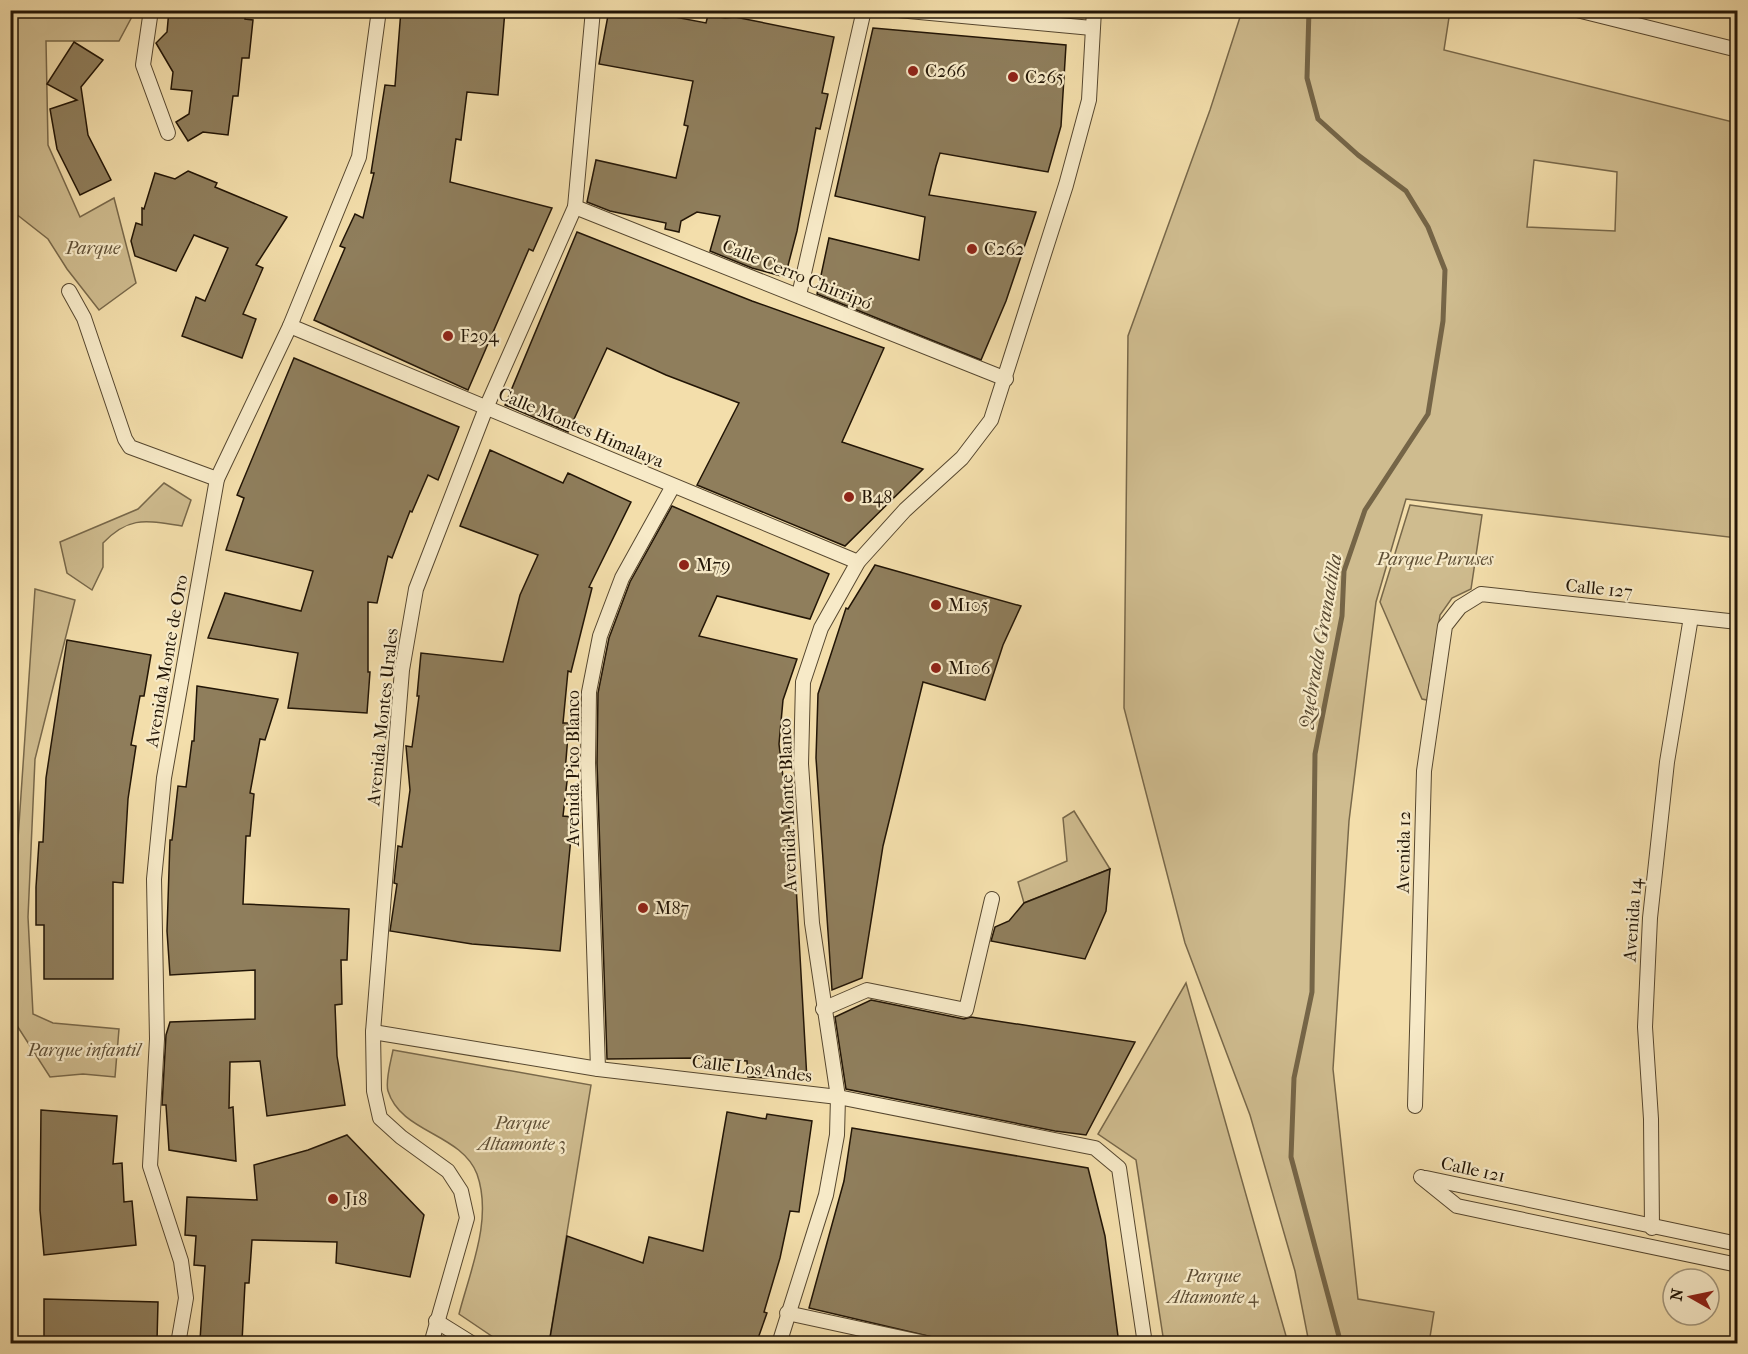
<svg xmlns="http://www.w3.org/2000/svg" width="1748" height="1354" font-family="'IM FELL French Canon',serif">
<style>
.green{fill:#cfbc8f;stroke:#78684a;stroke-width:1.5;fill-rule:evenodd}
.lines{fill:none;stroke-linecap:round;stroke-linejoin:round}
.stream{stroke:#756547;stroke-width:5}
.building{fill:#8f7e5c;stroke:#221506;stroke-width:1.5}
.minor-casing{stroke:#56472f;stroke-width:16}
.minor{stroke:#f7eac8;stroke-width:14}
.poi-dot{fill:#8f2418;stroke:#f7eac8;stroke-width:2}
.labels{text-anchor:middle;dominant-baseline:central;stroke-width:4.5;stroke-linejoin:round;paint-order:stroke}
.poi-label{font-size:18px;fill:#221506;stroke:#f7eac8;text-anchor:start}
.park-label{font-size:18px;font-style:italic;fill:#5f4f36;stroke:#f7eac8}
.street-label{font-size:18px;fill:#221506;stroke:#f7eac8}
.water-label{font-size:20px;font-style:italic;fill:#594a32;stroke:#f7eac8}
</style>
<rect width="100%" height="100%" fill="#f3deab"/>
<filter id="stains"><feTurbulence type="fractalNoise" baseFrequency=".00333" numOctaves="4"/><feColorMatrix values="0 0 0 0 .2 0 0 0 0 .09 0 0 0 0 .02 0 0 0 .5 -.17"/></filter>
<radialGradient id="worn" r=".72"><stop offset=".6" stop-color="#630" stop-opacity="0"/><stop offset="1" stop-color="#630" stop-opacity=".3"/></radialGradient>
<g class="green">
<polygon points="13,11 135,11 119,41 46,41 48,145 80,217 114,198 136,283 99,310 67,269 48,239 11,210"/>
<path d="M1242,11h208l-6,39 293,73v415l-331,-39 -30,103 -27,219 -16,248 25,230 76,13 -5,31h-120l-14,-72 -45,-156 -65,-172 -61,-235 4,-372 82,-226zM1534,160l83,12 -2,59 -88,-4z"/>
<path d="M164,483l27,17 -9,26c-35,-5 -52,-11 -79,17v24l-11,23 -25,-17 -7,-31 78,-33z"/>
<polygon points="1410,505 1482,515 1471,589 1452,598 1440,615 1427,700 1422,699 1380,602"/>
<polygon points="35,589 75,600 35,759 28,917 33,1014 53,1023 119,1029 115,1077 83,1074 50,1077 14,1021 18,839"/>
<polygon points="1074,811 1110,869 1024,903 1018,882 1067,861 1063,818"/>
<polygon points="1186,983 1288,1343 1164,1343 1136,1160 1098,1134"/>
<path d="M393,1050l198,35 -42,258h-47l-43,-29c11,-43 34,-95 18,-140 -16,-41 -76,-41 -89,-83 -3,-10 3,-30 5,-41z"/>
</g>
<g class="lines">
<polyline class="stream" points="1309,10 1307,78 1318,119 1358,155 1406,191 1428,227 1445,270 1443,321 1428,414 1365,510 1344,571 1342,616 1315,754 1312,992 1294,1078 1291,1157 1341,1344"/>
</g>
<g class="building">
<polygon points="169,10 246,10 245,19 253,20 249,58 242,58 238,96 233,96 228,135 203,132 188,141 176,122 189,114 192,91 171,89 173,72 156,43 167,32"/>
<polygon points="401,10 505,10 498,95 467,92 461,140 456,139 450,182 552,208 533,251 529,249 468,390 314,320 345,248 340,246 355,214 363,218 374,173 371,173 385,85 395,86"/>
<polygon points="609,10 638,10 706,23 708,15 725,18 735,17 834,37 822,93 828,94 820,129 816,128 797,231 785,277 752,268 710,251 720,216 697,212 681,221 679,232 665,229 666,223 610,211 587,202 596,160 676,178 688,126 684,125 693,81 599,64"/>
<polygon points="873,28 1066,45 1061,126 1048,172 940,153 936,166 929,195 1036,212 1006,301 981,360 817,294 829,238 919,260 925,217 835,196"/>
<polygon points="74,42 103,60 81,87 88,135 111,180 80,195 57,149 50,109 77,100 47,84"/>
<polygon points="188,171 217,183 215,187 287,217 256,265 263,268 243,314 256,319 242,358 182,336 196,297 205,301 228,248 194,235 176,271 135,256 131,241 136,223 142,225 142,208 144,209 155,173 175,179"/>
<polygon points="577,232 752,301 884,348 842,442 923,469 845,546 697,485 739,403 666,375 607,348 568,432 505,405"/>
<polygon points="294,358 459,427 438,480 428,475 412,512 410,511 392,558 388,556 377,603 368,602 368,672 370,672 367,713 288,708 298,653 208,638 225,593 301,611 313,571 226,550 244,498 237,495"/>
<polygon points="490,450 563,483 568,473 631,502 589,587 592,588 571,672 568,671 563,723 569,723 565,772 568,773 563,816 573,817 560,951 472,944 390,931 397,884 394,883 398,846 402,847 410,790 406,746 412,747 419,696 417,696 421,653 503,662 520,595 538,555 460,526"/>
<polygon points="672,506 829,574 810,619 717,596 699,636 797,659 783,700 779,744 796,885 807,1080 748,1077 747,1061 695,1058 607,1059 597,763 598,693 609,638 630,582"/>
<polygon points="875,565 1021,606 1003,645 985,700 923,682 883,846 862,978 832,990 816,758 818,694 846,608 848,609"/>
<polygon points="67,640 151,655 144,696 140,696 131,745 136,746 128,799 123,883 113,882 113,979 44,979 44,925 36,925 36,887 39,842 43,842 46,778"/>
<polygon points="197,686 278,699 265,740 260,739 250,793 254,794 250,836 246,836 243,904 349,909 347,960 341,960 342,1004 335,1005 337,1056 345,1105 267,1116 260,1061 230,1062 229,1108 233,1107 236,1161 169,1150 166,1105 162,1105 166,1035 170,1022 255,1019 255,970 170,975 167,931 170,840 172,840 178,786 186,787 192,741 194,741"/>
<polygon points="1110,869 1106,911 1085,959 991,941 995,927 1009,921 1024,903"/>
<polygon points="871,1000 964,1019 971,1017 1135,1042 1086,1135 1055,1131 846,1089 835,1017"/>
<polygon points="41,1110 117,1116 113,1164 122,1163 124,1202 132,1201 136,1245 44,1255 40,1210"/>
<polygon points="727,1112 766,1119 767,1114 812,1121 799,1212 790,1211 780,1258 764,1312 767,1313 756,1344 549,1344 567,1236 643,1263 649,1237 703,1251"/>
<polygon points="852,1128 1088,1168 1105,1236 1119,1344 962,1344 809,1308 844,1181"/>
<polygon points="347,1135 424,1215 410,1277 336,1263 337,1242 252,1240 249,1283 245,1283 242,1342 200,1340 205,1266 194,1265 196,1236 185,1235 187,1197 257,1200 254,1165 308,1150"/>
<polygon points="44,1299 158,1302 157,1341 44,1339"/>
</g>
<g class="lines">
<g class="minor-casing">
<g id="minor">
<polyline points="151,10 143,65 168,133"/>
<polyline points="898,10 1092,28"/>
<polyline points="1577,10 1738,50"/>
<polyline points="575,207 1006,379"/>
<polyline points="69,291 84,318 125,439 130,447 217,479"/>
<polyline points="799,295 864,10"/>
<polyline points="290,326 858,562"/>
<polyline points="823,1009 867,990 966,1010 992,899"/>
<polyline points="373,1032 598,1069 838,1097 1095,1148 1119,1168 1145,1344"/>
<polyline points="598,1069 588,763 589,692 600,636 622,578 673,486"/>
<polyline points="1415,1106 1424,771 1445,626 1460,607 1481,594 1738,622"/>
<polyline points="1421,1177 1457,1206 1738,1265"/>
<polyline points="1426,1178 1738,1244"/>
<polyline points="1652,1228 1651,1119 1645,1027 1650,918 1667,762 1691,617"/>
<polyline points="787,1313 930,1344"/>
<polyline points="436,1321 473,1344"/>
<polyline points="178,1344 186,1298 181,1261 150,1166 157,1039 154,879 164,778 217,479 290,326 359,157 379,10"/>
<polyline points="431,1344 467,1218 461,1191 448,1171 401,1137 380,1118 374,1091 373,1032 402,670 416,589 486,408 575,207 593,10"/>
<polyline points="779,1344 826,1195 837,1135 838,1097 812,923 801,764 803,682 821,628 858,562 905,510 962,458 991,420 1066,185 1089,100 1094,10"/>
</g>
</g>
<use href="#minor" class="minor"/>
</g>
<g class="poi-dot">
<circle cx="913" cy="71" r="6"/>
<circle cx="1013" cy="77" r="6"/>
<circle cx="972" cy="249" r="6"/>
<circle cx="448" cy="336" r="6"/>
<circle cx="849" cy="497" r="6"/>
<circle cx="684" cy="565" r="6"/>
<circle cx="936" cy="605" r="6"/>
<circle cx="936" cy="668" r="6"/>
<circle cx="643" cy="908" r="6"/>
<circle cx="333" cy="1199" r="6"/>
</g>
<g class="labels">
<g class="poi-label">
<text x="925" y="71">C266</text>
<text x="1025" y="77">C265</text>
<text x="984" y="249">C262</text>
<text x="460" y="336">F294</text>
<text x="861" y="497">B48</text>
<text x="696" y="565">M79</text>
<text x="948" y="605">M105</text>
<text x="948" y="668">M106</text>
<text x="655" y="908">M87</text>
<text x="345" y="1199">J18</text>
</g>
<g class="park-label">
<text x="93" y="248">Parque</text>
<text x="1435" y="559">Parque Puruses</text>
<text x="84" y="1050">Parque infantil</text>
<text x="522" y="1123">Parque<tspan x="522" dy="21">Altamonte 3</tspan></text>
<text x="1213" y="1276">Parque<tspan x="1213" dy="21">Altamonte 4</tspan></text>
</g>
<g class="street-label">
<text transform="translate(797 275) rotate(22)">Calle Cerro Chirripó</text>
<text transform="translate(581 428) rotate(23)">Calle Montes Himalaya</text>
<text transform="translate(1599 589) rotate(6)">Calle 127</text>
<text transform="translate(167 661) rotate(-80)">Avenida Monte de Oro</text>
<text transform="translate(383 717) rotate(-84)">Avenida Montes Urales</text>
<text transform="translate(573 768) rotate(-90)">Avenida Pico Blanco</text>
<text transform="translate(788 805) rotate(-92)">Avenida Monte Blanco</text>
<text transform="translate(1404 852) rotate(-89)">Avenida 12</text>
<text transform="translate(1633 920) rotate(-86)">Avenida 14</text>
<text transform="translate(752 1069) rotate(7)">Calle Los Andes</text>
<text transform="translate(1473 1170) rotate(12)">Calle 121</text>
</g>
<g class="water-label">
<text transform="translate(1320 641) rotate(-80)">Quebrada Granadilla</text>
</g>
</g>
<rect width="1748" height="1354" fill="none" stroke="#f3deab" stroke-width="36"/>
<rect x="12" y="12" width="1724" height="1330" fill="none" stroke="#221506" stroke-width="3"/>
<rect x="18" y="18" width="1712" height="1318" fill="none" stroke="#221506" stroke-width="1.5"/>
<g transform="translate(1691 1297) rotate(279)"><circle r="28" fill="#f7eac8" stroke="#a2957a" stroke-width="1.5"/>
<path d="M0-4.5L10 22L0 15L-10 22Z" fill="#8f2418"/>
<text y="-9" font-size="16" font-weight="bold" text-anchor="middle" fill="#221506">N</text>
</g>
<rect width="100%" height="100%" filter="url(#stains)"/>
<rect width="100%" height="100%" fill="url(#worn)"/>
</svg>
